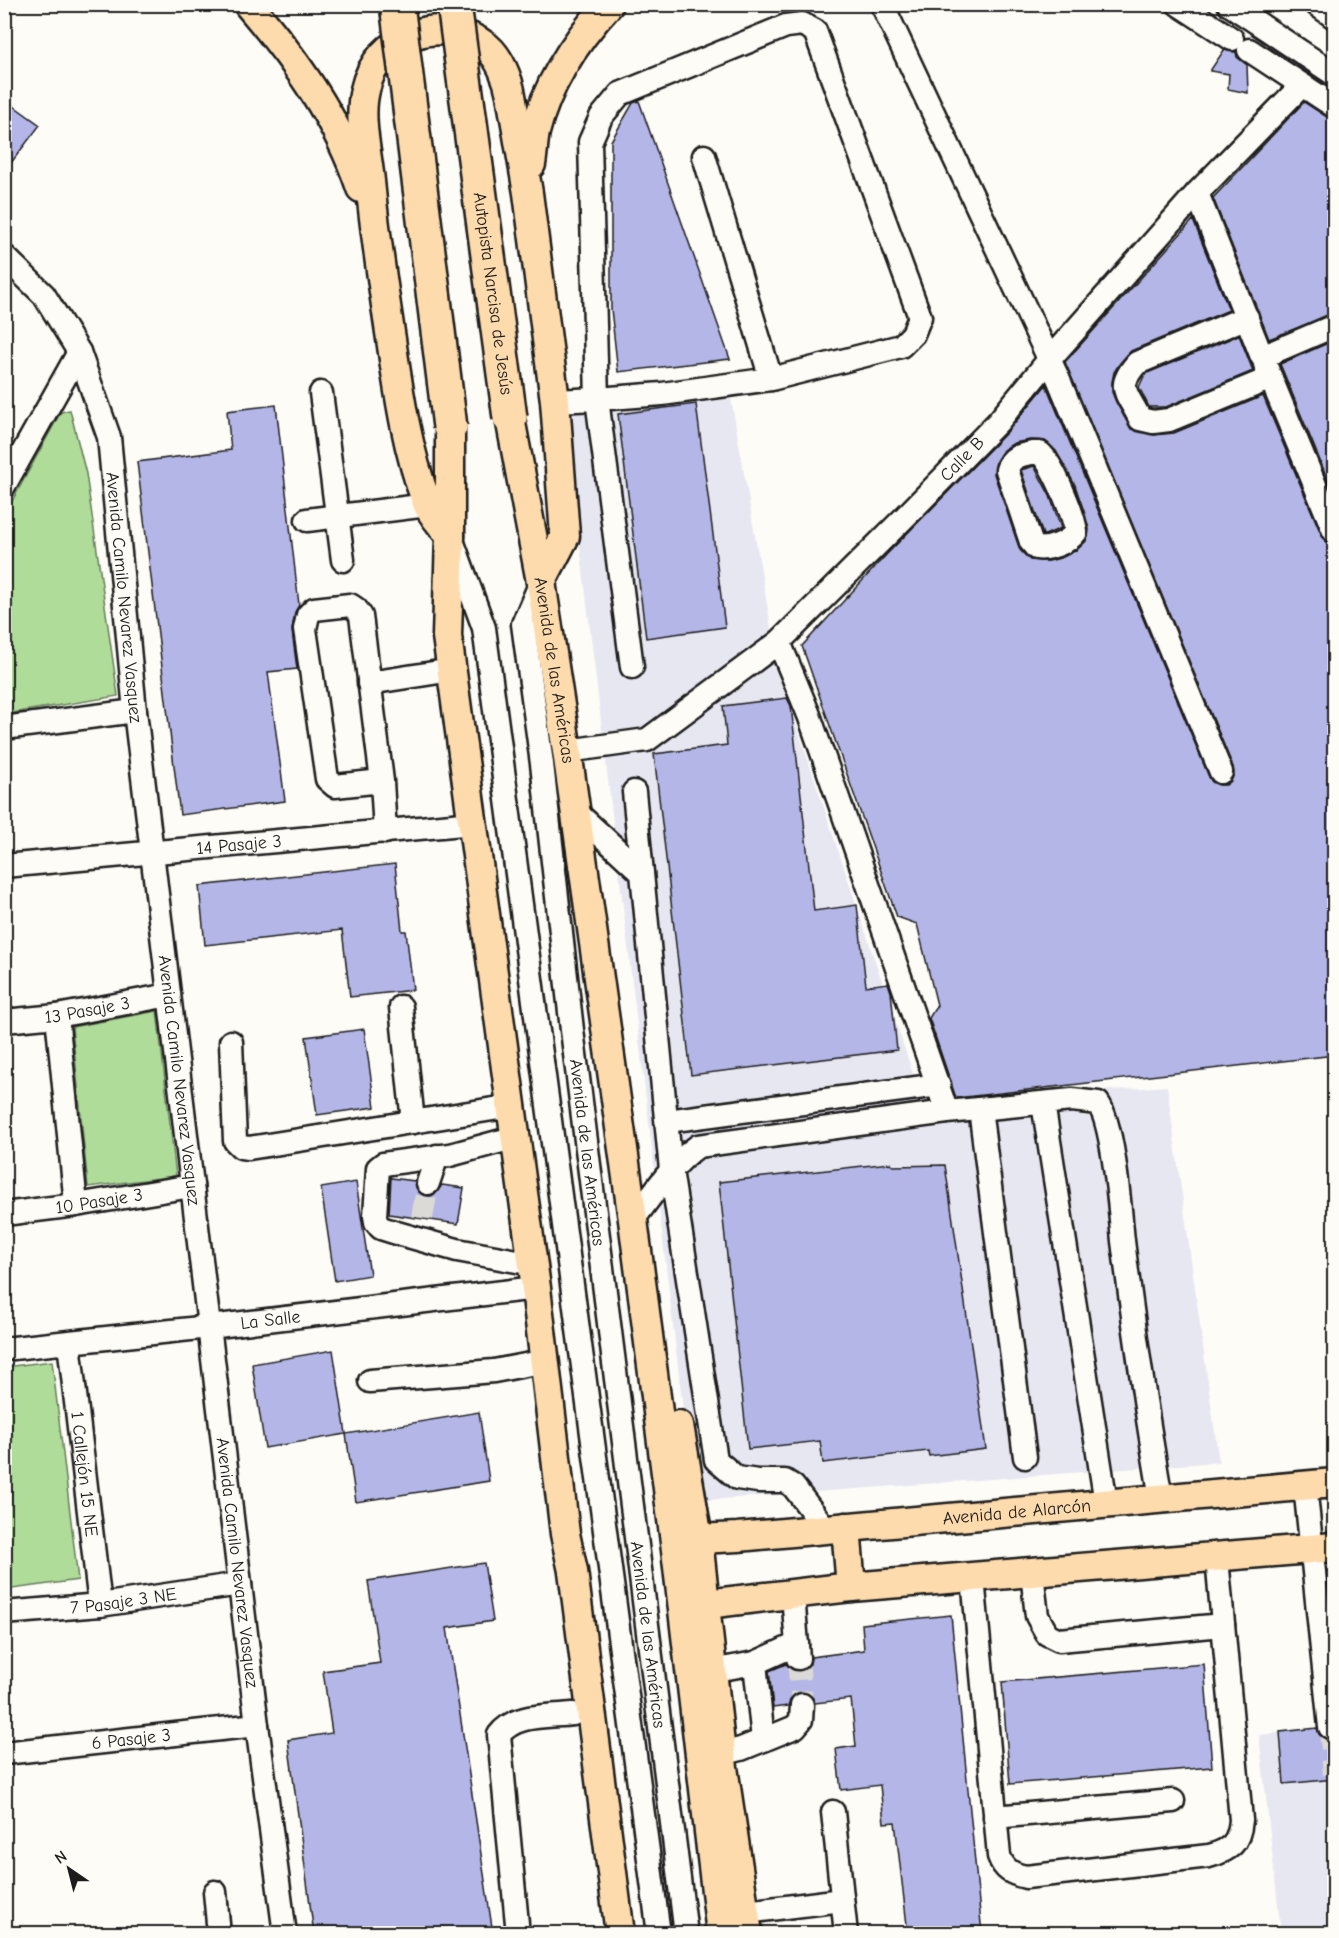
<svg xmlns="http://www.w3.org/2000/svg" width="1339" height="1938" font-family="'Comic Neue',sans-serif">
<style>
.built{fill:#e7e7f2}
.green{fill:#b0dc9a;stroke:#667c5b;stroke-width:1.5}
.building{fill:#b3b6e7;stroke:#1c1c1c;stroke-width:1.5;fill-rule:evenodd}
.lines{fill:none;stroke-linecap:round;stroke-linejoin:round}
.minor-tunnel{stroke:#dbdad6;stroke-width:22;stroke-dasharray:22 11;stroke-linecap:butt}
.minor-casing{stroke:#1c1c1c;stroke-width:27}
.major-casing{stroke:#1c1c1c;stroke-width:33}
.minor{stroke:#fdfcf7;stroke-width:22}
.major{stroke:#fedbac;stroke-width:28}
.highway-bridge-casing{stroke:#1c1c1c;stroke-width:38;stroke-linecap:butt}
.highway-bridge{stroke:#fedbac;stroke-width:33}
.labels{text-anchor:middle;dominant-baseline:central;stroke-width:5;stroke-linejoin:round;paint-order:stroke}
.street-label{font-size:18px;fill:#1c1c1c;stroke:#fdfcf7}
</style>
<rect width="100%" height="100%" fill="#fdfcf7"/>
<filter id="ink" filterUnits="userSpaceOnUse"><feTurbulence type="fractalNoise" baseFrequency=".0167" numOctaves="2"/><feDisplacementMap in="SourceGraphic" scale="12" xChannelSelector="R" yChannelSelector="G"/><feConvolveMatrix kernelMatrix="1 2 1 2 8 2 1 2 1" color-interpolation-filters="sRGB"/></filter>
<g filter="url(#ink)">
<g class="built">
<polygon points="729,387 779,673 923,1104 1167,1086 1219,1462 694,1501 563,403"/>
<polygon points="1334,1727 1334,1933 1281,1933 1259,1735"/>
</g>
<g class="green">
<polygon points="70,410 86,474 118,696 5,714 5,514 61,412"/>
<polygon points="157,1011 176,1176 88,1187 72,1027"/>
<polygon points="52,1361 78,1580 5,1590 5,1367"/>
</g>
<g class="building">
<polygon points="1224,50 1236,52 1237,57 1247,65 1248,93 1228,89 1229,74 1210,71"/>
<polygon points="4,99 40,125 4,172"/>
<polygon points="639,101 730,359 618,372 611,309 611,141 633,103"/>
<polygon points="1304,102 1327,117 1335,119 1335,313 1269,339 1213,198"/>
<path d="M1193,220l36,90 -98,41 -11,12 -6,9 -2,10v10l4,10 15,27 23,6 20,-2 89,-37 59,140 4,6 9,2v511l-379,43 -27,-80 8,-13 -20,-81 -20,-7 -95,-271 85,-92 121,-123 38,-46 163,392 3,5 7,3h7l5,-4 3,-7 -1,-7 -168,-405zM1030,440l15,1 11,10 19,34 14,44 -3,12 -9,9 -14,7 -14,4 -19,-1 -10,-10 -26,-76 2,-13 7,-11 11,-7z"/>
<polygon points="1239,335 1253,371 1166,407 1149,407 1139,387 1145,374"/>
<polygon points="1335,340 1335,497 1280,364"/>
<polygon points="696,404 725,627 646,638 618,414"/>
<polygon points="276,405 299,605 295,612 292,631 297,669 268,672 285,801 180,815 137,462 231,450 227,411"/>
<polygon points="1034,466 1050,496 1061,528 1045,535 1043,535 1021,470"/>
<polygon points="787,698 791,706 814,911 857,905 866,986 888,983 891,992 897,1050 691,1075 654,754 727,745 723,706"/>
<polygon points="395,864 402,931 406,931 413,990 350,997 342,930 205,945 199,886"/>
<polygon points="364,1029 375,1107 317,1115 306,1037"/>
<polygon points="890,1163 893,1166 945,1165 986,1449 929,1456 928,1451 823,1463 820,1441 748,1449 719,1182"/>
<polygon points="391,1178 415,1181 418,1191 424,1196 431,1196 436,1193 442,1185 464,1188 458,1224 389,1214"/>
<polygon points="356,1182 370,1275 335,1281 321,1188"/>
<polygon points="333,1350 346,1434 265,1448 252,1364"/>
<polygon points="479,1412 489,1481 356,1502 346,1434"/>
<polygon points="484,1563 493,1621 447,1628 493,1934 314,1934 288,1740 332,1733 323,1671 380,1663 368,1581"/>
<polygon points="951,1615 982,1934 908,1934 895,1822 884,1823 880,1785 841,1790 836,1749 856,1746 851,1699 815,1703 810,1694 802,1692 797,1693 791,1697 788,1706 773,1708 769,1671 786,1664 792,1670 800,1671 805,1669 810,1664 811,1657 864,1650 862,1624"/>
<polygon points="1204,1664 1212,1767 1010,1784 1002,1682"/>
<polygon points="1317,1728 1319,1734 1324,1739 1335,1739 1335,1779 1284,1784 1280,1732"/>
</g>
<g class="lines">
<g class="minor-tunnel">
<polyline points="422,1218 428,1183"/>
<polyline points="798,1658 802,1705"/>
<polyline points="1330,1727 1334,1774"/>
</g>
<g class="minor-casing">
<g id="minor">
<polyline points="882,4 1058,378 1221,772"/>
<polyline points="1178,4 1232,39"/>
<polyline points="1229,4 1334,74"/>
<polyline points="1316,4 1334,17"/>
<polygon points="802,24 815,31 920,317 913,334 901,346 771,379 662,394 597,399 590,142 601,117 620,94 786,26"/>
<polyline points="1249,50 1334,106"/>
<polyline points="704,156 771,379"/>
<polyline points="1197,193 1262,357 1334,326"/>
<path id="s1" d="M4,256l40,39 35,57 30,85 26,274 122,1014 28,209"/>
<path d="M1247,317l-110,46c-22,25 -10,29 3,56l13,3 16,-2 102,-42"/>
<polyline points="1265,364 1334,531"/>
<polyline points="321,393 343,560"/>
<polyline points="555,401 597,399 632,667"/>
<path d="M1032,453h8c13,11 34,62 36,79 -8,11 -27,18 -40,16l-5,-6 -24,-72c3,-13 13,-15 25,-17z"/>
<polyline points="4,486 79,352"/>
<polyline points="307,520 428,505"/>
<polyline points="453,543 484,628 659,1934"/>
<path id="s2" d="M541,582l-18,42 19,140 30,266 114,904"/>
<polyline points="779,642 809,715 947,1112"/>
<polyline points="369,683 452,670"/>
<polyline points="4,728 135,711"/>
<path id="s3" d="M567,751l80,-11 132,-98 126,-125 93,-95 50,-61 149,-168 105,-108"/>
<polyline points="382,781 335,786 327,779 305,629 308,615 314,609 350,605 356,609 361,616 382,781 385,832"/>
<polyline points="634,792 642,873"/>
<polyline points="575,811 642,873 671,1170 716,1460 737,1478 758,1481 785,1481 793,1486 825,1528"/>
<path id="s4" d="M4,866l470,-43"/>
<polyline points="401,1007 413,1122"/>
<polyline points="57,1016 76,1205"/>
<path id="s5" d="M4,1021l53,-5 112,-21"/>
<polyline points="231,1042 235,1141 241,1147 249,1148 512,1106"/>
<polyline points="1043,1103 1106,1503"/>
<polyline points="980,1109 1025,1457"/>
<polyline points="667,1121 939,1085"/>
<polyline points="516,1137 450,1155 383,1164 378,1168 375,1216 376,1222 381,1228 397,1233 457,1250 533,1264"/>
<polyline points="428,1183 437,1156"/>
<path id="s6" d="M4,1214l72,-9 116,-19"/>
<path d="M633,1220c20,-26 38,-55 65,-74l249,-34 125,-12 26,3c16,22 22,108 25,138 11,86 23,172 38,257"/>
<path id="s7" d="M69,1343l31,262"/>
<path id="s8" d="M4,1349l205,-22 327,-39"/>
<polyline points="370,1381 494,1371 546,1361"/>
<polyline points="1305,1485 1330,1727"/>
<polyline points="1032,1573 1037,1616 1047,1634 1059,1640 1223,1625"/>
<path d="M973,1578l26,278c5,14 13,18 27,21l183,-21c22,-6 30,-13 32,-36l-24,-262"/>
<polyline points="793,1594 798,1658"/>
<path id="s9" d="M4,1613l96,-8 140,-21"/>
<polyline points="755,1663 797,1644"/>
<polyline points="711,1671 755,1663 763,1740"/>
<path id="s10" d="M4,1753l253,-28"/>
<polyline points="721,1754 741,1749 795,1727 801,1720 802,1705"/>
<polyline points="833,1812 846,1934"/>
<polyline points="995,1817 1173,1801"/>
<polyline points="215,1892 219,1934"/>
<polyline points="746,1912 842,1900"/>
<path d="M518,1934l-19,-199c16,-22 49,-18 74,-21"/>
</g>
</g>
<g class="major-casing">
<g id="major">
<path d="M248,4c47,55 90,115 113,184"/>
<path d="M531,164c2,-11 2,-22 4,-32 12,-48 41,-92 74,-128"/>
<path id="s11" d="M510,418l31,164 26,169 66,469 43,330 45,384"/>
<polyline points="450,427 450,536 447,636 536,1288 565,1534 573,1571 620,1934"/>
<path d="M450,536c-7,-10 -18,-21 -23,-33 -20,-53 -28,-109 -36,-164 -8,-53 -16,-105 -21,-158 -3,-29 -12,-63 -5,-91 12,-55 77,-78 122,-43 13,11 21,32 24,48l17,98 27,208 10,135 -24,46"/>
<polyline points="679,1425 698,1539 721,1754 748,1934"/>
<polyline points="846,1527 851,1587"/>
<path id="s12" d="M698,1539l40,-2 596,-54"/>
<polyline points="706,1604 851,1587 1334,1547"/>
</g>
</g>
<use href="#minor" class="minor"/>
<use href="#major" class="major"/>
<g class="highway-bridge-casing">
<g id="highway-bridge">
<polyline points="397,4 450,427"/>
<path id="s13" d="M454,4l56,414"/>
</g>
</g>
<use href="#highway-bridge" class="highway-bridge"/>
</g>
</g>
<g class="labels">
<g class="street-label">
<text stroke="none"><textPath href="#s13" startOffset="292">Autopista Narcisa de Jesús</textPath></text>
<text stroke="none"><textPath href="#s3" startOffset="504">Calle B</textPath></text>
<text stroke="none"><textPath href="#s1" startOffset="374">Avenida Camilo Nevarez Vasquez</textPath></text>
<text stroke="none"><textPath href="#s11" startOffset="256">Avenida de las Américas</textPath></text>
<text stroke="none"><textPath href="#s4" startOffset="236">14 Pasaje 3</textPath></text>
<text stroke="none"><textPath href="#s5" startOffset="84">13 Pasaje 3</textPath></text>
<text stroke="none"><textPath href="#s1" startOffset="860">Avenida Camilo Nevarez Vasquez</textPath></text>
<text stroke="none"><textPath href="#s2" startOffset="578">Avenida de las Américas</textPath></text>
<text stroke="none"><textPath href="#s6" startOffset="96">10 Pasaje 3</textPath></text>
<text stroke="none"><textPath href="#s8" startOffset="268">La Salle</textPath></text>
<text stroke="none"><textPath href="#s7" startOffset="132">1 Callejón 15 NE</textPath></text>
<text stroke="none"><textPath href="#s12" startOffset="320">Avenida de Alarcón</textPath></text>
<text stroke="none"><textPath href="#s1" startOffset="1346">Avenida Camilo Nevarez Vasquez</textPath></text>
<text stroke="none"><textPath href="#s9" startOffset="120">7 Pasaje 3 NE</textPath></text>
<text stroke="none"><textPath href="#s2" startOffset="1064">Avenida de las Américas</textPath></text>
<text stroke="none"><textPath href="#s10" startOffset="128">6 Pasaje 3</textPath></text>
</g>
</g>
<rect width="1339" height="1938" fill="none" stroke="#fdfcf7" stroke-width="24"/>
<rect x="12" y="12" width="1315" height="1914" fill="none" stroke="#1c1c1c" stroke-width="2" filter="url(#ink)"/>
<g transform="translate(69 1869) rotate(325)" stroke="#fdfcf7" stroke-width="4.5" paint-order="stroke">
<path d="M0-4.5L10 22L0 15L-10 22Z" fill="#1c1c1c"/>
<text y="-9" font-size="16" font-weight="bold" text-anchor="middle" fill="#1c1c1c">N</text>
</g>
</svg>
